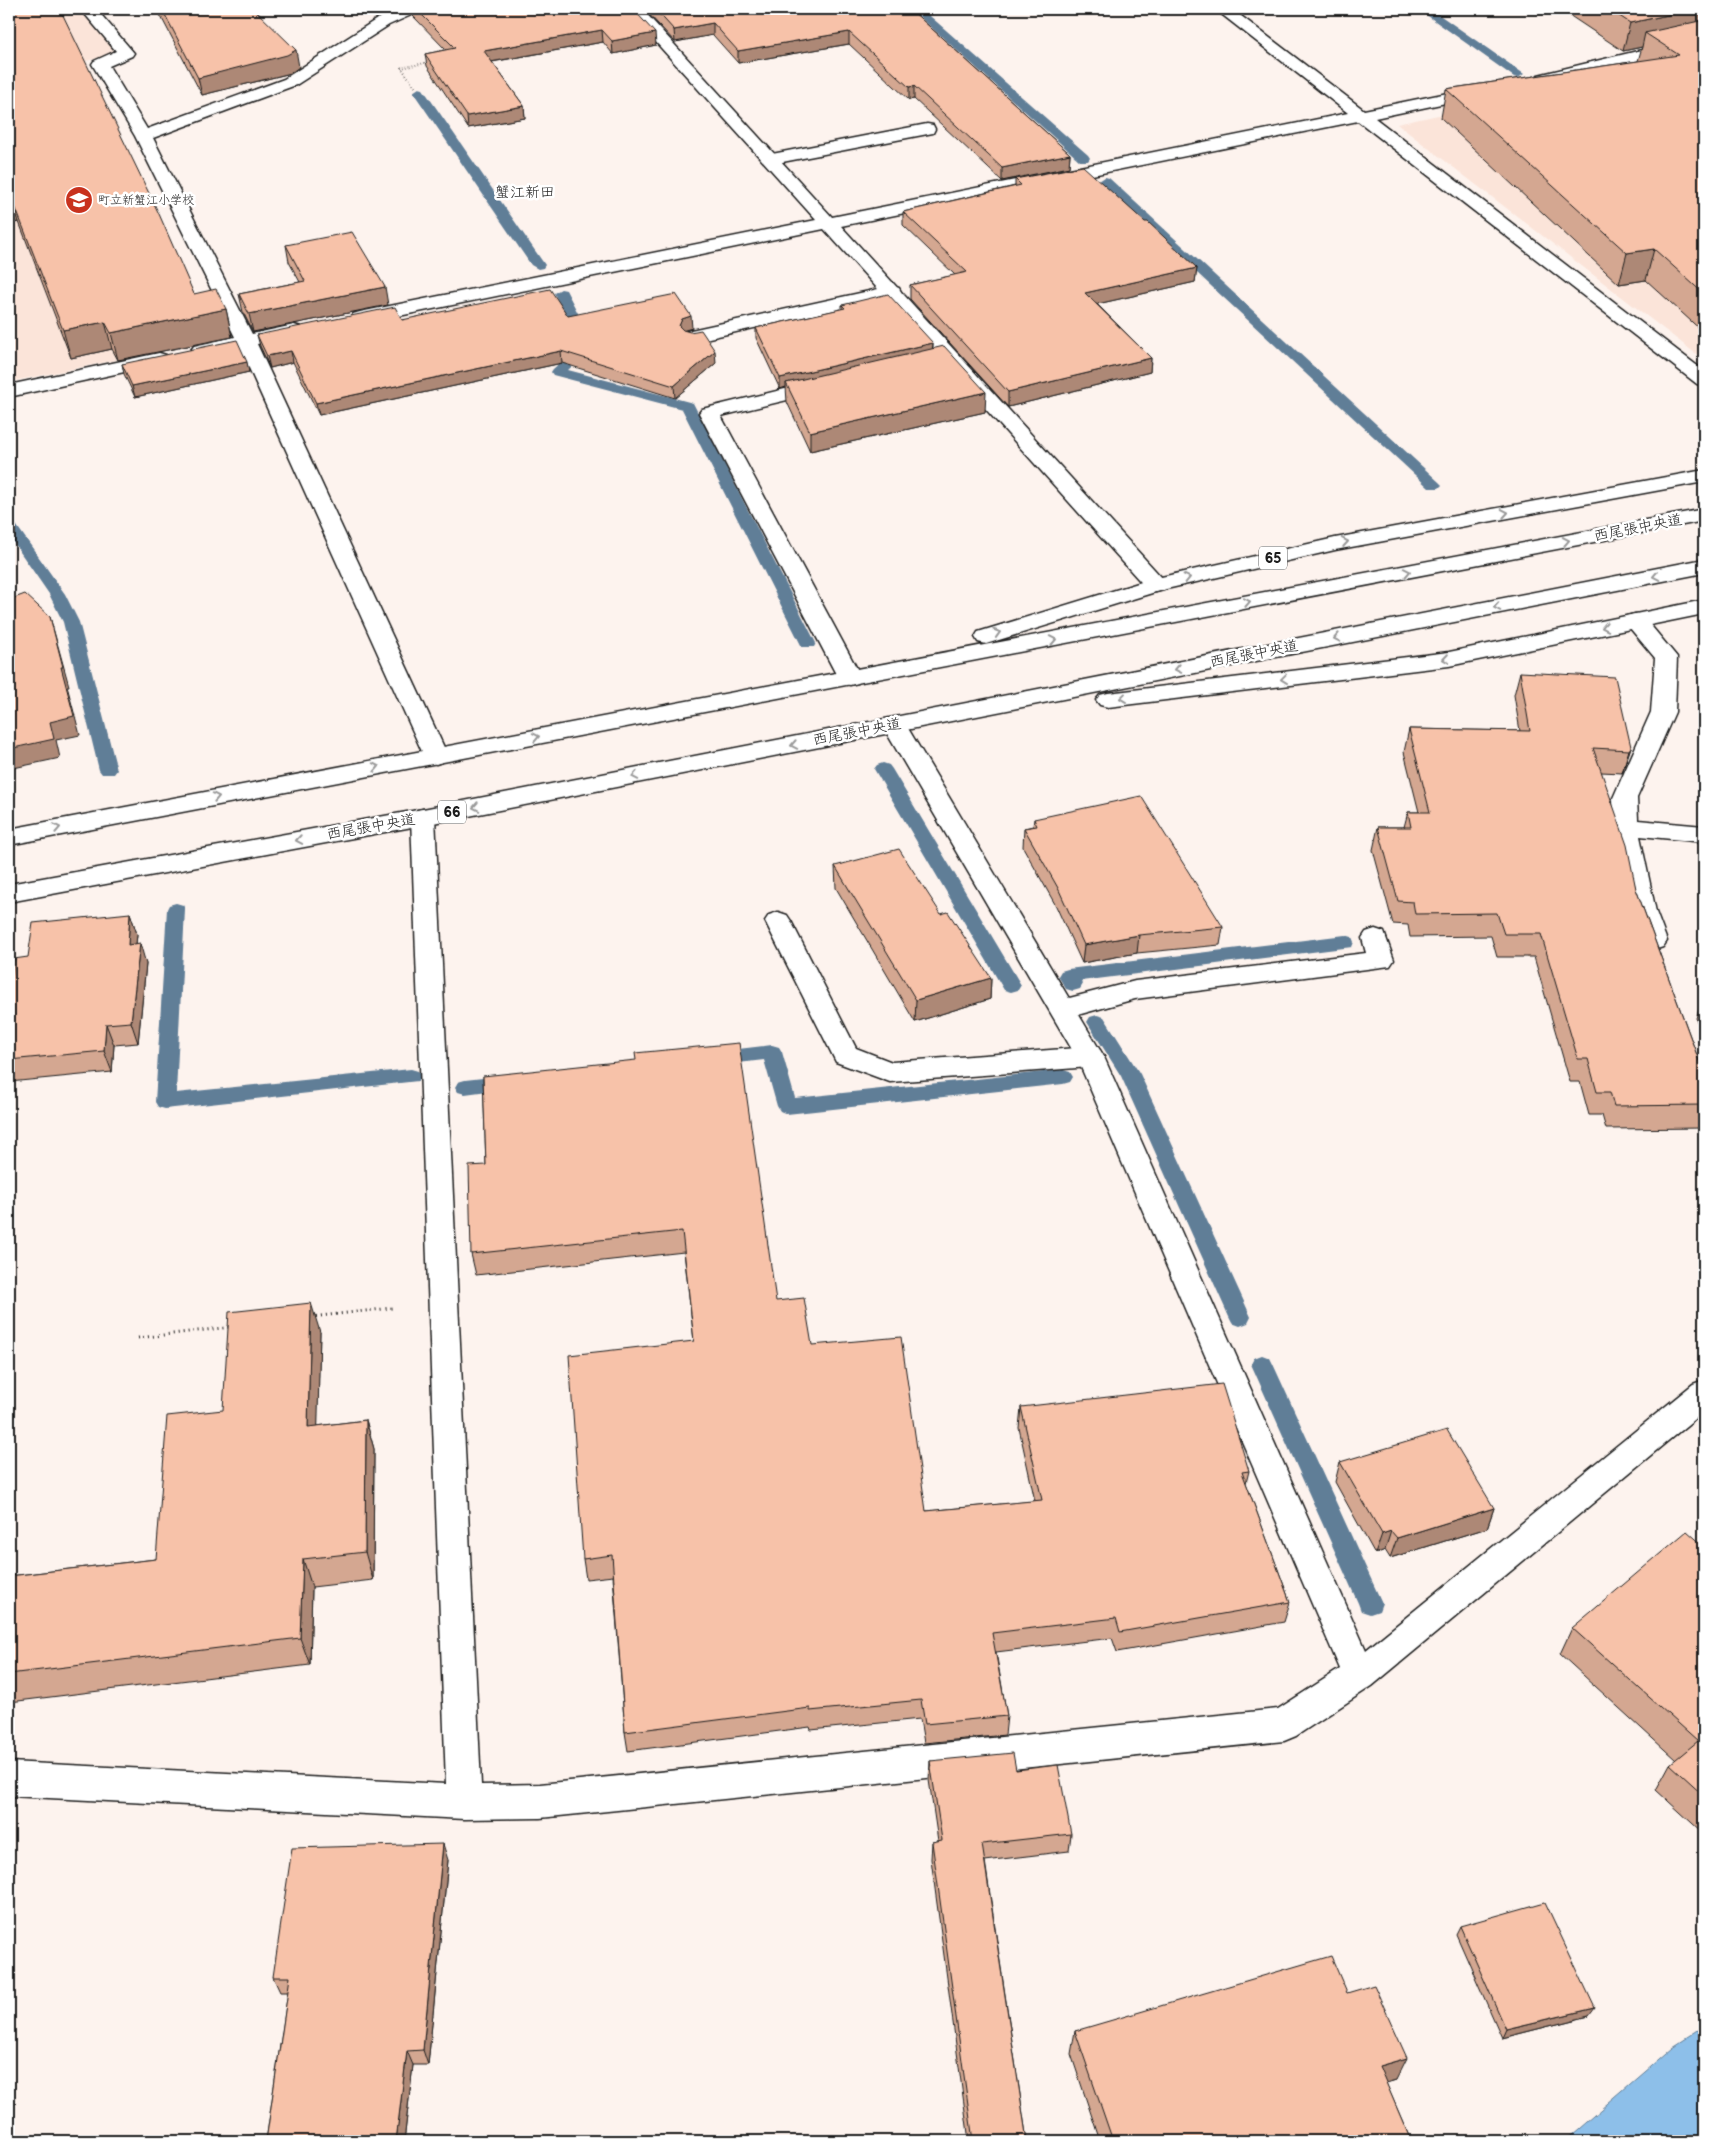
<svg xmlns="http://www.w3.org/2000/svg" width="1713" height="2150" font-family="'Balsamiq Sans','Klee One',sans-serif">
<style>
.built{fill:#fbe4d9}
.water{fill:#8dbfe9;stroke:#607e97}
.lines{fill:none;stroke-linecap:round;stroke-linejoin:round}
.stream{fill:#607e97;fill-rule:evenodd}
.service-casing{stroke:#1c1c1c;stroke-width:3}
.minor-casing{stroke:#1c1c1c;stroke-width:3}
.primary-casing{stroke:#1c1c1c;stroke-width:3}
.path-far1{stroke:#1c1c1c;stroke-width:2;stroke-dasharray:0.5 2.5;stroke-linecap:butt}
.path{stroke:#1c1c1c;stroke-width:3;stroke-dasharray:1 4;stroke-linecap:butt}
.service{fill:#fff;fill-rule:evenodd}
.minor{fill:#fff;fill-rule:evenodd}
.primary{fill:#fff;fill-rule:evenodd}
.wall{fill:#d4a791;stroke:#1c1c1c}
.shaded-wall{fill:#ad8876;stroke:#1c1c1c}
.building{fill:#f7c2a9;stroke:#1c1c1c}
.oneway{stroke:#999}
.labels{text-anchor:middle;dominant-baseline:central;stroke-width:5;stroke-linejoin:round;paint-order:stroke}
.far-poi-label{font-size:12px;fill:#1c1c1c;stroke:#fff;text-anchor:start}
.shield{fill:#fff;stroke:#606060;stroke-width:1}
.shield-label{font-size:14px;font-weight:bold;fill:#1c1c1c}
.far-quarter-label{font-size:15px;fill:#1c1c1c;stroke:#fff}
.street-label{font-size:15px;fill:#1c1c1c;stroke:#fff}
</style>
<rect width="100%" height="100%" fill="#fdf3ee"/>
<filter id="ink" filterUnits="userSpaceOnUse"><feTurbulence type="fractalNoise" baseFrequency=".02" numOctaves="2"/><feDisplacementMap in="SourceGraphic" scale="10" xChannelSelector="R" yChannelSelector="G"/><feConvolveMatrix kernelMatrix="1 2 1 2 8 2 1 2 1" color-interpolation-filters="sRGB"/></filter>
<g filter="url(#ink)">
<g class="built">
<polygon points="9,9 80,9 115,49 107,56 86,61 214,340 9,382"/>
<polygon points="1704,56 1704,360 1397,124 1700,58"/>
</g>
<polygon class="water" points="1704,2027 1704,2141 1564,2141 1673,2047"/>
<g class="lines">
<g class="stream">
<polygon points="911,9 922,9 1088,155 1090,158 1088,161 1080,161"/>
<polygon points="1418,9 1431,9 1524,74 1518,78 1514,77"/>
<polygon points="419,88 423,89 545,265 543,268 538,269 531,265 413,92"/>
<polygon points="1105,177 1109,178 1439,482 1442,485 1439,488 1429,488 1101,184 1099,181"/>
<polygon points="561,289 566,290 582,321 599,341 568,370 693,403 816,643 814,647 802,647 800,643 682,409 553,375 551,372 553,369 584,341 569,323 554,293"/>
<polygon points="9,520 14,522 65,594 79,622 117,770 114,774 102,774 99,770 63,622 49,594 9,536"/>
<polygon points="883,763 889,765 892,769 1018,980 1021,985 1018,990 1011,992 1004,990 874,769 877,765"/>
<polygon points="176,903 183,905 185,909 176,1093 411,1069 418,1071 421,1076 418,1081 165,1109 158,1107 155,1102 167,909 169,905"/>
<polygon points="1345,935 1352,937 1354,942 1352,947 1081,981 1083,984 1080,989 1073,991 1066,989 1058,976 1061,971 1068,969"/>
<polygon points="1097,1015 1104,1017 1140,1074 1251,1317 1248,1323 1240,1326 1232,1323 1229,1317 1121,1076 1087,1022 1090,1017"/>
<polygon points="772,1045 779,1047 782,1052 795,1098 1063,1070 1070,1072 1073,1077 1070,1082 1063,1084 787,1114 780,1111 777,1106 764,1060 713,1066 706,1064 703,1059 706,1054 713,1052"/>
<polygon points="510,1075 517,1077 520,1082 517,1087 465,1094 458,1092 455,1087 458,1082 465,1080"/>
<polygon points="1262,1355 1270,1358 1273,1364 1382,1603 1379,1611 1370,1614 1361,1611 1358,1603 1251,1364 1254,1358"/>
</g>
<g class="service-casing">
<g id="service">
<polygon points="927,124 933,125 935,129 933,133 772,164 766,163 763,159 766,155 772,154"/>
<polygon points="892,286 899,288 901,292 899,296 691,342 684,340 681,336 684,332 691,330"/>
<polygon points="778,912 787,915 791,921 856,1048 892,1062 1090,1047 1100,1050 1104,1057 1100,1064 1090,1067 890,1082 836,1062 765,921 769,915"/>
<polygon points="1375,929 1384,932 1394,960 1390,966 1135,999 1063,1019 1054,1016 1050,1009 1054,1002 1135,981 1366,953 1362,938 1366,932"/>
</g>
</g>
<g class="minor-casing">
<g id="minor">
<polygon points="90,9 97,10 134,53 132,56 109,66 147,129 284,79 377,19 400,9 421,9 418,12 389,25 296,85 153,138 252,334 294,325 301,327 304,331 301,335 257,344 448,756 444,761 436,764 428,761 424,756 240,348 201,356 194,354 191,350 194,346 235,337 135,136 92,64 94,61 116,51 84,13"/>
<polygon points="626,9 642,9 832,217 1348,113 1215,9 1232,9 1364,110 1482,86 1488,88 1490,91 1488,94 1375,118 1704,371 1704,386 1697,384 1358,121 841,226 1164,580 1167,585 1164,590 1156,592 1148,590 824,229 360,324 353,322 351,318 353,314 360,312 816,220"/>
<polygon points="1704,35 1704,45 1544,83 1536,78 1538,75"/>
<polygon points="159,353 166,355 169,359 166,363 9,397 9,385"/>
<polygon points="822,380 829,382 832,386 829,390 721,416 862,678 858,683 850,685 842,683 838,678 699,413 702,409"/>
<polygon points="1635,614 1643,616 1677,657 1675,712 1637,798 1638,820 1704,826 1704,842 1640,836 1656,912 1667,941 1663,947 1654,950 1645,947 1630,912 1614,827 1613,798 1651,712 1655,658 1624,621 1627,616"/>
<polygon points="894,718 902,720 906,725 1104,1057 1366,1650 1693,1384 1704,1380 1704,1411 1372,1686 1296,1736 1284,1741 540,1818 464,1819 9,1796 9,1762 446,1784 411,817 414,811 423,809 432,811 435,817 481,1785 540,1784 1278,1709 1340,1669 1077,1058 882,725 886,720"/>
</g>
</g>
<g class="primary-casing">
<g id="primary">
<polygon points="1704,470 1704,482 1335,550 1162,590 986,644 978,642 975,637 978,632 1148,580 1335,538"/>
<polygon points="1704,509 1704,521 9,845 9,829"/>
<polygon points="1704,559 1704,573 423,825 9,902 9,884 423,809"/>
<polygon points="1704,600 1704,614 1449,666 1108,707 1100,705 1096,700 1100,695 1108,693 1449,652"/>
</g>
</g>
<g class="path-far1">
<polyline points="1299,12 1319,9"/>
<polyline points="401,67 415,87"/>
<polyline points="401,68 430,62"/>
</g>
<g class="path">
<polyline points="311,1317 392,1308"/>
<polyline points="138,1338 231,1327"/>
</g>
<use href="#service" class="service"/>
<use href="#minor" class="minor"/>
<use href="#primary" class="primary"/>
</g>
<g class="wall">
<polygon points="9,9 194,294 226,309 232,337 118,360 112,349 71,358 19,222 9,224"/>
<polygon points="157,9 254,9 299,67 291,73 202,95"/>
<polygon points="412,9 633,9 656,45 613,54 603,42 492,62 524,106 525,118 468,128 427,66 425,54 446,50 413,16"/>
<polygon points="644,9 910,9 1070,154 1069,167 1002,181 914,99 909,100 849,44 738,63 713,35 675,42"/>
<polygon points="1560,9 1704,9 1704,333 1646,280 1619,284 1441,118 1446,89 1638,61 1642,47 1623,51"/>
<polygon points="1015,179 1145,222 1197,268 1195,282 1097,304 1151,358 1150,372 1008,407 910,299 910,285 955,275 903,225 903,212 1015,186"/>
<polygon points="286,245 388,305 253,332 243,312 239,294 300,282 289,262"/>
<polygon points="842,305 933,343 933,348 985,412 810,451 787,402 786,387 780,389 756,338 756,328 842,309"/>
<polygon points="568,316 692,328 684,330 716,363 675,398 562,363 319,415 293,362 270,368 260,346 257,335 402,320"/>
<polygon points="122,364 249,372 135,397 124,374"/>
<polygon points="1520,672 1631,747 1622,773 1601,772 1636,889 1702,1069 1704,1070 1704,1128 1606,1129 1602,1115 1589,1115 1580,1082 1570,1082 1534,957 1497,957 1491,936 1410,937 1408,925 1393,924 1373,850 1378,827 1404,827 1408,812 1419,812 1404,752 1409,729 1520,731 1514,695"/>
<polygon points="1034,819 1223,927 1220,945 1137,953 1082,963 1056,906 1023,847 1024,828 1033,826"/>
<polygon points="835,866 941,914 991,978 990,999 915,1022 836,888"/>
<polygon points="130,913 137,934 136,944 146,964 138,1043 114,1045 112,1072 9,1082 9,994 28,957"/>
<polygon points="1704,996 1704,1041 1696,1018"/>
<polygon points="483,1076 776,1301 812,1345 926,1511 1035,1501 1019,1428 1021,1407 1249,1471 1246,1483 1290,1602 1284,1622 1117,1652 1112,1638 996,1652 1007,1716 1005,1735 924,1743 920,1719 811,1730 810,1727 628,1751 625,1732 613,1576 586,1579 583,1559 694,1341 684,1252 476,1275 471,1254 486,1165"/>
<polygon points="320,1332 317,1426 366,1420 374,1449 373,1580 312,1587 310,1665 10,1702 9,1701 9,1576 156,1559"/>
<polygon points="1340,1462 1494,1508 1487,1528 1390,1558 1385,1550 1375,1554 1335,1482"/>
<polygon points="1704,1546 1704,1834 1656,1790 1670,1764 1676,1760 1560,1654 1572,1628"/>
<polygon points="930,1761 1016,1770 1071,1834 1069,1851 985,1861 1027,2141 969,2141 931,1859 932,1842 938,1841 929,1780"/>
<polygon points="448,1860 428,2065 413,2065 404,2141 266,2141 288,1992 280,1992 273,1977"/>
<polygon points="1460,1926 1589,2016 1502,2038 1456,1934"/>
<polygon points="1347,1993 1396,2080 1386,2083 1411,2141 1100,2141 1071,2054 1075,2031"/>
</g>
<g class="shaded-wall">
<polygon points="1696,9 1704,9 1704,34 1645,33 1642,47 1623,51 1630,23"/>
<polygon points="713,23 713,35 675,42 674,30"/>
<polygon points="602,30 603,42 485,63 484,51"/>
<polygon points="849,32 849,44 738,63 738,51"/>
<polygon points="655,33 656,45 613,54 612,41"/>
<polygon points="296,50 299,67 291,73 202,95 198,78"/>
<polygon points="914,86 914,99 909,100 909,87"/>
<polygon points="524,106 525,118 468,128 467,116"/>
<polygon points="1070,154 1069,167 1002,181 1002,168"/>
<polygon points="9,196 11,196 19,222 9,224"/>
<polygon points="1654,249 1646,280 1619,284 1627,253"/>
<polygon points="1197,268 1195,282 1084,307 1085,293"/>
<polygon points="385,287 388,305 253,332 249,314"/>
<polygon points="226,309 232,337 118,360 111,333"/>
<polygon points="691,316 692,328 682,331 679,326 682,319"/>
<polygon points="105,322 112,349 71,358 63,330"/>
<polygon points="933,343 932,353 786,383 786,387 780,389 780,378"/>
<polygon points="291,351 293,362 270,368 267,356"/>
<polygon points="561,351 562,363 319,415 316,403"/>
<polygon points="715,351 716,363 675,398 674,386"/>
<polygon points="1151,358 1150,372 1008,407 1008,392"/>
<polygon points="247,362 249,372 135,397 132,386"/>
<polygon points="986,392 985,412 810,451 810,432"/>
<polygon points="50,617 69,686 67,686 80,735 56,740 60,758 9,769 9,749 50,722 61,667"/>
<polygon points="1631,747 1623,770 1622,773 1629,750"/>
<polygon points="130,913 137,934 134,966 128,945"/>
<polygon points="1139,935 1137,953 1082,963 1084,945"/>
<polygon points="140,943 146,964 138,1043 131,1022"/>
<polygon points="991,978 990,999 915,1022 916,1000"/>
<polygon points="106,1024 114,1045 112,1072 104,1051"/>
<polygon points="311,1303 320,1332 317,1456 308,1427"/>
<polygon points="366,1420 374,1449 373,1580 365,1552"/>
<polygon points="1494,1508 1487,1528 1390,1558 1397,1538"/>
<polygon points="1391,1531 1385,1550 1375,1554 1382,1534"/>
<polygon points="303,1559 312,1587 310,1665 300,1638"/>
<polygon points="443,1844 448,1860 428,2065 423,2050"/>
<polygon points="1595,2008 1589,2016 1502,2038 1506,2029"/>
<polygon points="407,2051 413,2065 404,2141 396,2141"/>
<polygon points="1407,2058 1396,2080 1368,2088 1379,2066"/>
</g>
<g class="building">
<polygon points="9,9 60,9 159,214 194,294 216,289 226,309 111,333 105,322 63,330 11,196 9,196"/>
<polygon points="162,9 254,9 296,50 287,55 198,78"/>
<polygon points="416,9 633,9 655,33 612,41 602,30 484,51 524,106 467,116 425,54 455,48"/>
<polygon points="655,9 910,9 1070,154 1002,168 914,86 909,87 849,32 738,51 713,23 674,30"/>
<polygon points="1609,9 1696,9 1630,23"/>
<polygon points="1704,20 1704,294 1654,249 1627,253 1446,89 1679,55 1645,33"/>
<polygon points="1083,166 1145,222 1148,222 1197,268 1085,293 1151,358 1008,392 910,285 967,272 903,212 1021,185 1015,179"/>
<polygon points="352,232 385,287 249,314 239,294 305,281 286,245"/>
<polygon points="550,289 568,316 676,294 691,316 682,319 679,326 683,330 690,332 701,330 715,351 674,386 561,351 316,403 291,351 267,356 257,335 395,307 402,320"/>
<polygon points="888,294 933,343 780,378 756,328 845,308 842,305"/>
<polygon points="237,340 247,362 132,386 122,364"/>
<polygon points="944,346 986,392 810,432 786,383"/>
<polygon points="25,594 50,617 63,667 61,667 74,716 50,722 54,739 9,749 9,600"/>
<polygon points="1520,672 1615,677 1631,747 1629,750 1593,748 1627,845 1636,889 1702,1069 1704,1070 1704,1105 1614,1106 1610,1092 1597,1092 1588,1059 1578,1059 1541,934 1504,934 1497,913 1415,914 1413,902 1398,901 1378,827 1411,827 1408,812 1430,812 1409,729 1530,731"/>
<polygon points="1141,796 1223,927 1139,935 1084,945 1058,888 1024,828 1037,826 1034,819"/>
<polygon points="899,849 941,914 948,912 991,978 916,1000 835,866"/>
<polygon points="130,913 128,945 140,943 131,1022 106,1024 104,1051 9,1060 9,994 14,959 28,957 33,923"/>
<polygon points="739,1043 776,1301 804,1298 812,1345 901,1337 926,1511 1042,1500 1021,1407 1222,1384 1249,1471 1242,1472 1290,1602 1120,1632 1116,1618 992,1633 1007,1716 925,1724 921,1700 810,1711 810,1708 625,1732 612,1555 583,1559 569,1355 694,1341 682,1231 471,1254 469,1166 486,1165 483,1076 636,1060 635,1053"/>
<polygon points="311,1303 308,1427 366,1420 365,1552 303,1559 300,1638 9,1674 9,1576 156,1559 167,1416 223,1410 229,1312"/>
<polygon points="1447,1430 1494,1508 1397,1538 1391,1531 1382,1534 1340,1462"/>
<polygon points="1687,1531 1704,1546 1704,1795 1670,1764 1698,1741 1572,1628"/>
<polygon points="1013,1753 1016,1770 1058,1765 1071,1834 982,1844 1027,2141 973,2141 932,1842 942,1840 930,1761"/>
<polygon points="443,1844 423,2050 407,2051 396,2141 266,2141 290,1977 273,1977 292,1848"/>
<polygon points="1545,1902 1595,2008 1506,2029 1460,1926"/>
<polygon points="1331,1956 1347,1993 1374,1985 1407,2058 1379,2066 1411,2141 1113,2141 1075,2031"/>
</g>
<defs><path id="oneway-chevron" d="M-2-3.5L2.5 0L-2 3.5" fill="none" stroke-width="1.6" stroke-linecap="round" stroke-linejoin="round" transform="scale(1.25)"/></defs>
<g class="oneway">
<use href="#oneway-chevron" transform="translate(1505 513) rotate(-10)"/>
<use href="#oneway-chevron" transform="translate(1566 541) rotate(-11)"/>
<use href="#oneway-chevron" transform="translate(1345 542) rotate(-10)"/>
<use href="#oneway-chevron" transform="translate(1407 572) rotate(-11)"/>
<use href="#oneway-chevron" transform="translate(1656 576) rotate(169)"/>
<use href="#oneway-chevron" transform="translate(1187 578) rotate(-13)"/>
<use href="#oneway-chevron" transform="translate(1247 602) rotate(-11)"/>
<use href="#oneway-chevron" transform="translate(1497 607) rotate(169)"/>
<use href="#oneway-chevron" transform="translate(1605 627) rotate(169)"/>
<use href="#oneway-chevron" transform="translate(997 633) rotate(-17)"/>
<use href="#oneway-chevron" transform="translate(1337 638) rotate(169)"/>
<use href="#oneway-chevron" transform="translate(1053 640) rotate(-11)"/>
<use href="#oneway-chevron" transform="translate(1446 659) rotate(172)"/>
<use href="#oneway-chevron" transform="translate(1178 669) rotate(169)"/>
<use href="#oneway-chevron" transform="translate(1284 679) rotate(173)"/>
<use href="#oneway-chevron" transform="translate(1123 698) rotate(173)"/>
<use href="#oneway-chevron" transform="translate(536 737) rotate(-11)"/>
<use href="#oneway-chevron" transform="translate(794 745) rotate(169)"/>
<use href="#oneway-chevron" transform="translate(376 767) rotate(-11)"/>
<use href="#oneway-chevron" transform="translate(635 776) rotate(169)"/>
<use href="#oneway-chevron" transform="translate(216 797) rotate(-11)"/>
<use href="#oneway-chevron" transform="translate(476 807) rotate(169)"/>
<use href="#oneway-chevron" transform="translate(57 828) rotate(-11)"/>
<use href="#oneway-chevron" transform="translate(299 840) rotate(170)"/>
</g>
</g>
<defs>
<g id="school-disc" transform="scale(1.4375)"><circle r="9.5" fill="#c8321e" stroke="#fff"/><path d="M0-5L7-2L0 1L-7-2ZM-4 1L0 2.5L4 1V4Q0 6-4 4Z" fill="#fff"/></g>
</defs>
<g fill-rule="evenodd">
<use href="#school-disc" x="79" y="200"/>
</g>
<g class="labels">
<g class="far-poi-label">
<text x="98" y="200">町立新蟹江小学校</text>
</g>
<g class="shield">
<rect x="1259" y="546.5" width="28" height="23" rx="4"/>
<rect x="438" y="800.5" width="28" height="23" rx="4"/>
</g>
<g class="shield-label">
<text x="1273" y="558">65</text>
<text x="452" y="812">66</text>
</g>
<g class="far-quarter-label">
<text x="525" y="192">蟹江新田</text>
</g>
<g class="street-label">
<text transform="translate(1638 528) rotate(-11)">西尾張中央道</text>
<text transform="translate(1254 654) rotate(-11)">西尾張中央道</text>
<text transform="translate(857 732) rotate(-11)">西尾張中央道</text>
<text transform="translate(371 827) rotate(-10)">西尾張中央道</text>
</g>
</g>
<rect width="1713" height="2150" fill="none" stroke="#fff" stroke-width="30"/>
<rect x="15" y="15" width="1683" height="2120" fill="none" stroke="#1c1c1c" stroke-width="2" filter="url(#ink)"/>
</svg>
